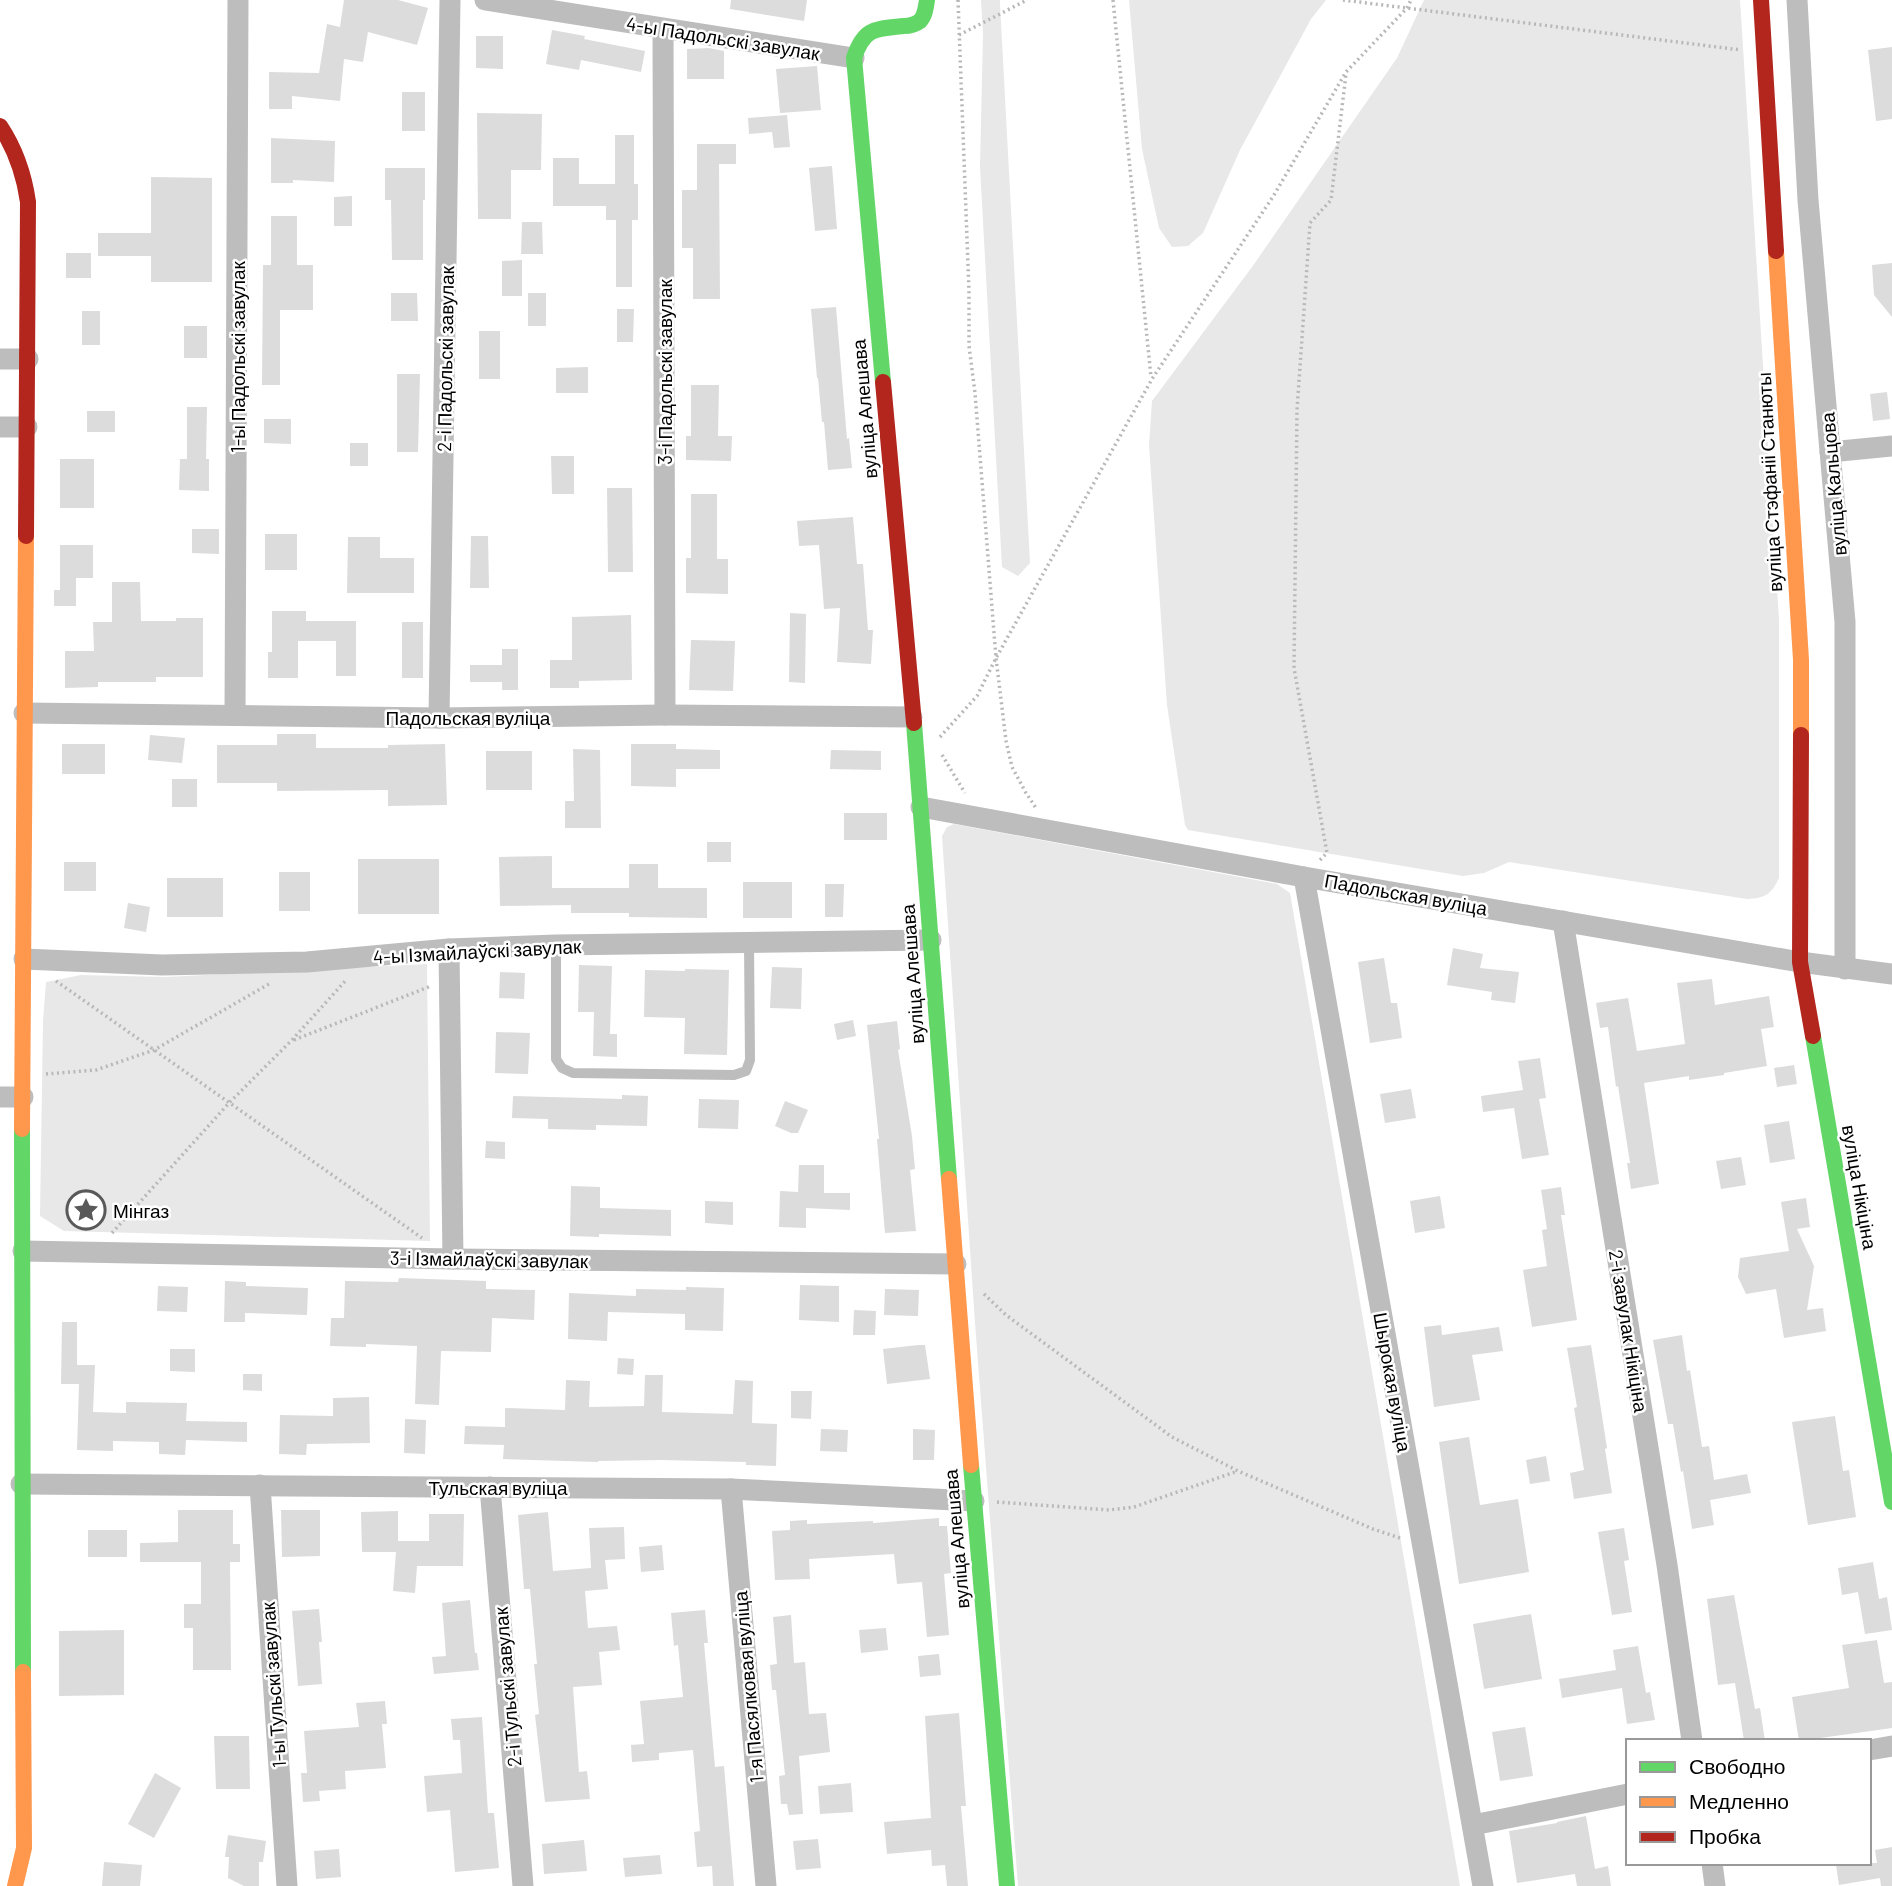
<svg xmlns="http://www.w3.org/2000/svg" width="1892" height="1886" font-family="Barlow,sans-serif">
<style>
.green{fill:#e8e8e8}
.building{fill:#dcdcdc}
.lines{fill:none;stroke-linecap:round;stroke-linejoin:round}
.path{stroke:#b8b8b8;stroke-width:3.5;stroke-dasharray:2 3.5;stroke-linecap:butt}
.lane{stroke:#bdbdbd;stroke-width:10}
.street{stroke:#bdbdbd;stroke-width:21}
.fast{stroke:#63d668;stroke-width:16}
.slow{stroke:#ff974d;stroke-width:16}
.jam{stroke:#b3261e;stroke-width:16}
.labels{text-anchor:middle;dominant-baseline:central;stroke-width:5;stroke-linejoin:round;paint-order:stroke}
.street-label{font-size:19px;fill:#000;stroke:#fff}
.poi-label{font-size:19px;fill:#000;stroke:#fff;text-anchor:start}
</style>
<rect width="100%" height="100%" fill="#fff"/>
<g class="green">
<polygon points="981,0 1000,0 1000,4 1030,563 1018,576 1002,567 980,167 983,34"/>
<polygon points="1129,0 1326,0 1311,19 1240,150 1203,233 1188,246 1172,247 1159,228 1142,149"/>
<path d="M1424,0h316l39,620v258c-8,17 -14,20 -32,21l-238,-37 -25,11 -21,3 -275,-46 -3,-5 -18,-120 -18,-260 3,-44 100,-134 145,-209z"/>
<polygon points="954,824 1277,884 1290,893 1460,1886 1018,1886 975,1323 942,836 947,827"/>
<polygon points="427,964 430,1241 64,1231 40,1216 43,1022 46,982 81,975 165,977"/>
</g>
<g class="building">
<polygon points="344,0 398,0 428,8 417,45 368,32 363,62 344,59 340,101 292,96 292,109 269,109 269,72 319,73 327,24 340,27"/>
<polygon points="731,0 807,0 804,21 730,9"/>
<polygon points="552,30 585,36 584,39 645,51 641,72 581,60 579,70 546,64"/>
<polygon points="476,36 503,36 503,69 476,68"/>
<polygon points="1892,47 1892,119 1876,121 1868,50"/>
<polygon points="709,48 724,51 724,79 687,79 687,49"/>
<polygon points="817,66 821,110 780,113 776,69"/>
<rect x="402" y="92" width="23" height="39"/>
<polygon points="477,113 542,114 541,170 511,170 511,219 478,219"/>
<polygon points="787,115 790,147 774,148 772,132 749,134 748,118"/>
<polygon points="615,135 634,135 634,184 638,184 638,220 632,220 632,287 616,287 616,220 606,220 606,206 553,206 553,158 579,158 579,184 615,184"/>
<polygon points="271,138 335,141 334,182 293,180 293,183 271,183"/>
<polygon points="697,144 736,144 736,164 719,164 720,299 693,299 693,248 682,248 682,190 697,190"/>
<polygon points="832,166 837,229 815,231 809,168"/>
<polygon points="385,168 425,168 425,200 423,200 423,260 392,260 391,200 385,200"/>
<polygon points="151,177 212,178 212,282 151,282 151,256 98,256 98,233 151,233"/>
<polygon points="352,196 352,226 334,226 334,197"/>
<polygon points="271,216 297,216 297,265 313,265 313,310 280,310 280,385 262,385 263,265 271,265"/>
<polygon points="522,222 542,222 543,254 521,254"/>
<rect x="66" y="253" width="25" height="25"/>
<polygon points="522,260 522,296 502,296 502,261"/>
<polygon points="1892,263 1892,317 1874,295 1872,265"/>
<polygon points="391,293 417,293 418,321 391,321"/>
<rect x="528" y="293" width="18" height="33"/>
<polygon points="836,307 847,439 849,438 852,468 828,470 824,422 822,422 818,378 817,378 811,309"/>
<polygon points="617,309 634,309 633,342 617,342"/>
<rect x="82" y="311" width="18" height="34"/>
<rect x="184" y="326" width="23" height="32"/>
<rect x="479" y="331" width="21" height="48"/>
<polygon points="588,367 588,393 556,393 556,368"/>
<polygon points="397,374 420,374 418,452 397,452"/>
<polygon points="691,385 719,385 718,436 732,436 731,461 686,460 686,436 691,436"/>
<polygon points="1887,392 1890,419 1873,421 1870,394"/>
<polygon points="187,407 207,407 206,459 209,459 209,491 179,490 180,459 187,459"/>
<rect x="87" y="411" width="28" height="21"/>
<polygon points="264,419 291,419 291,444 264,443"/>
<rect x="350" y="443" width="18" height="23"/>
<polygon points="551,456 574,456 574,494 552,494"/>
<rect x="60" y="459" width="34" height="49"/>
<polygon points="607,488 632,488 633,572 608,572"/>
<polygon points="691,494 717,494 717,559 728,559 728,594 686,593 686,558 691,558"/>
<polygon points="853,517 857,564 863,564 868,630 873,630 871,664 837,662 840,608 824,609 819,545 799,546 797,521"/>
<polygon points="192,529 219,529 219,554 192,553"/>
<rect x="265" y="534" width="32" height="36"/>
<polygon points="471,536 488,536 489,588 470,588"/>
<polygon points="348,537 380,537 380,558 414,558 414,593 347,593"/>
<polygon points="60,545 93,545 93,578 76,578 76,606 54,606 54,590 60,590"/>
<polygon points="112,582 140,582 141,621 176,621 176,618 203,618 203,677 156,677 156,682 98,682 98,687 65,688 65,651 94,651 93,622 112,622"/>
<polygon points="272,611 306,611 306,621 356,621 356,676 336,676 336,641 298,641 298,678 268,678 268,652 272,652"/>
<polygon points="790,613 806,614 805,683 789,682"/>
<polygon points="631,615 632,680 579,681 579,688 550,688 550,660 572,660 572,617"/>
<rect x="402" y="622" width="21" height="56"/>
<polygon points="691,640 735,641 733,691 689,690"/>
<polygon points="502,649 518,649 518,690 502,690 502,682 470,682 470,665 502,665"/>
<polygon points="277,734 316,734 316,748 388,748 388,745 445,744 447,805 388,806 388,790 277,791 277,783 217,783 217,745 277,745"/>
<polygon points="150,735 185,738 182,763 148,760"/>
<rect x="62" y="744" width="43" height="30"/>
<polygon points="631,744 676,744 676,749 720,750 720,769 676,769 676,787 631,786"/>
<polygon points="573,749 600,750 601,828 565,828 565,801 574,801"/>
<polygon points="831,750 881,751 881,770 830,769"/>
<rect x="486" y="751" width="46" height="39"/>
<rect x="172" y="779" width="25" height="28"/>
<rect x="844" y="813" width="43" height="27"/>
<rect x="707" y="842" width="24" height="20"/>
<polygon points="552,856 552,888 629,888 629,864 658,864 658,888 707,888 707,918 629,917 629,913 571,913 571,905 500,906 499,857"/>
<rect x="358" y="859" width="81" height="55"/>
<rect x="64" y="862" width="32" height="29"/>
<rect x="279" y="872" width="31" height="39"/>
<rect x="167" y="878" width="56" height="39"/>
<rect x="743" y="882" width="49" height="36"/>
<polygon points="825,884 844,884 843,917 825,917"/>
<polygon points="128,903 150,907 146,932 124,928"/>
<polygon points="1453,948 1483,954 1480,968 1519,972 1515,1003 1491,1000 1492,992 1447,985"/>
<polygon points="1384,958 1391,1003 1397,1003 1402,1038 1370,1043 1358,962"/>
<polygon points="579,965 612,966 610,1034 617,1034 617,1057 593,1056 594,1012 578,1012"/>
<polygon points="772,967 802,968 801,1009 770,1008"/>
<polygon points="685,969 729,970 727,1055 684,1054 685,1018 644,1017 645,970 685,971"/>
<polygon points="500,972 525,973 524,999 499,998"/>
<polygon points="1712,979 1715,1005 1769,996 1774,1027 1761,1029 1767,1066 1724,1073 1724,1075 1689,1080 1689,1076 1644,1083 1659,1184 1631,1189 1627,1163 1630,1163 1618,1086 1616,1087 1608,1027 1600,1028 1596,1003 1628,998 1637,1051 1685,1044 1677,983"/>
<polygon points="853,1020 856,1036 837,1040 834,1024"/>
<polygon points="897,1021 900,1049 898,1050 912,1136 915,1169 910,1170 916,1231 885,1233 877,1139 879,1139 867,1025"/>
<polygon points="496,1032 530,1033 528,1074 495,1073"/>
<polygon points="1540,1058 1546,1098 1539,1099 1549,1155 1522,1159 1514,1108 1483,1112 1481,1096 1523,1090 1518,1061"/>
<polygon points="1794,1065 1797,1084 1777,1087 1774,1068"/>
<polygon points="1411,1089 1416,1118 1385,1123 1380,1094"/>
<polygon points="622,1095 648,1096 647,1126 596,1125 596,1130 548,1129 548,1119 512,1118 513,1096 622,1099"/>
<polygon points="699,1099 739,1100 738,1129 698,1128"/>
<polygon points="785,1101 808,1110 798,1133 791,1133 775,1126"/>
<polygon points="1789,1121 1795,1159 1770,1163 1764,1125"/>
<polygon points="486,1141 505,1142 505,1159 485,1158"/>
<polygon points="1741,1157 1746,1185 1721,1189 1716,1161"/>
<polygon points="799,1165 824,1165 824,1193 850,1193 850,1210 806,1208 806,1228 779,1227 780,1191 798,1192"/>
<polygon points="571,1186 600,1187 600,1208 671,1210 671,1236 599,1234 599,1237 570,1236"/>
<polygon points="1561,1187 1565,1215 1561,1215 1577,1320 1532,1327 1523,1270 1547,1266 1542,1230 1547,1229 1541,1190"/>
<polygon points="1440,1196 1445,1228 1415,1233 1410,1201"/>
<polygon points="1806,1198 1810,1227 1797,1229 1814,1266 1807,1310 1823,1308 1826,1331 1784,1338 1776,1289 1746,1294 1738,1277 1740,1258 1789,1251 1781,1202"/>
<polygon points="705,1201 733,1202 733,1225 705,1223"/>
<polygon points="399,1278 486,1281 486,1289 535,1290 534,1320 492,1318 491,1352 441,1351 439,1405 415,1404 417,1346 366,1344 366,1347 330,1346 331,1318 344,1318 345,1281 398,1282"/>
<polygon points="225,1281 246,1282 246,1286 308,1288 307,1315 245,1313 245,1322 224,1322"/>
<polygon points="800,1285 839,1286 839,1322 799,1320"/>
<polygon points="158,1286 188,1287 187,1312 157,1311"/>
<polygon points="686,1287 724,1288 723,1331 685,1330 685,1314 608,1312 607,1341 568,1339 569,1293 636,1296 636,1289 686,1290"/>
<polygon points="885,1289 919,1290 918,1316 884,1315"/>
<polygon points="854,1310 876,1311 875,1335 853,1335"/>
<polygon points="62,1322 77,1322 77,1365 95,1365 93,1412 126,1413 126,1402 187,1403 186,1421 247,1422 247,1442 186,1440 185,1455 159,1454 159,1442 113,1441 113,1451 77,1450 79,1384 61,1384"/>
<polygon points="1441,1325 1442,1335 1499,1327 1503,1351 1472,1355 1480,1400 1434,1407 1424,1327"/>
<polygon points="1682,1335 1687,1371 1690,1370 1702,1447 1709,1446 1714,1480 1747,1474 1751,1493 1710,1500 1714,1525 1692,1529 1683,1471 1681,1472 1673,1424 1668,1424 1653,1340"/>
<polygon points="918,1345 925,1345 930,1379 887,1384 883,1349"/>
<polygon points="1591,1345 1607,1448 1605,1449 1612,1493 1574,1499 1570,1473 1584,1470 1574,1408 1577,1407 1567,1348"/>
<polygon points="170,1349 195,1349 195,1372 170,1371"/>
<polygon points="618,1358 634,1359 633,1375 617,1374"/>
<polygon points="243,1374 262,1374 262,1391 243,1390"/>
<polygon points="645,1375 663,1375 662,1412 733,1414 735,1380 753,1381 752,1423 777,1424 776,1466 746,1465 746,1462 661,1460 598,1461 598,1462 503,1459 504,1445 464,1444 465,1426 505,1427 505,1408 565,1410 566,1380 590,1381 589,1407 644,1406"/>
<polygon points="791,1391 812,1391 811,1419 791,1418"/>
<polygon points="369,1397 370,1443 307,1444 306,1455 279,1454 280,1415 333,1416 333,1398"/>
<polygon points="1835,1416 1843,1471 1849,1470 1856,1517 1808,1525 1792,1422"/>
<polygon points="405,1419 426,1420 425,1454 404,1453"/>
<polygon points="821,1429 848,1430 847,1452 820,1451"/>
<polygon points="913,1429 935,1430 934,1460 913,1460"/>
<polygon points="1469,1437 1480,1505 1518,1499 1529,1572 1459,1584 1439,1442"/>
<polygon points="1546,1456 1550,1481 1530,1484 1526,1460"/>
<polygon points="178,1510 233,1510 233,1544 240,1544 240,1562 230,1562 231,1670 193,1670 193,1628 184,1628 184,1604 201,1604 201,1562 140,1562 140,1543 178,1542"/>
<polygon points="281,1510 320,1510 320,1556 282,1557"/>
<polygon points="398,1511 398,1541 429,1541 429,1514 464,1514 463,1566 417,1566 415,1593 393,1591 396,1552 362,1552 361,1512"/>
<polygon points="548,1512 553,1571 591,1568 589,1528 624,1527 625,1559 605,1560 608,1589 585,1591 588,1628 617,1626 620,1650 599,1652 602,1685 573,1687 579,1772 587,1771 590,1799 545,1802 535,1715 539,1714 534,1664 537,1664 530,1589 524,1589 518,1515"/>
<polygon points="939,1518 939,1526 947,1526 951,1573 944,1574 949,1635 927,1637 922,1582 897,1584 894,1554 809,1559 810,1579 775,1580 772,1531 790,1530 790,1521 807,1520 807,1524 873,1521 873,1523"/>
<polygon points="1624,1528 1629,1560 1624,1561 1632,1612 1612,1615 1598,1532"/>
<rect x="88" y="1530" width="39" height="27"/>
<polygon points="662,1545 664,1570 641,1572 639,1547"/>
<polygon points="1873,1562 1879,1599 1887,1597 1892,1630 1865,1634 1858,1592 1842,1595 1838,1568"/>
<polygon points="1734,1595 1755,1709 1760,1708 1765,1741 1744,1741 1735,1683 1718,1685 1707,1599"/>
<polygon points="470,1600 475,1653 477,1653 479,1670 434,1674 432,1657 446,1656 442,1603"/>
<polygon points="319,1609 322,1642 319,1642 322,1684 298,1686 292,1611"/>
<polygon points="705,1610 708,1643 704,1643 715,1767 724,1766 734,1886 713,1886 712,1866 697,1867 694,1832 700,1831 693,1750 659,1753 659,1760 632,1762 631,1745 644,1744 640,1701 683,1697 678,1645 674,1646 671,1613"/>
<polygon points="1531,1614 1542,1679 1484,1689 1473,1624"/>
<polygon points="791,1615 794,1663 805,1662 809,1714 826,1713 830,1752 799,1756 803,1814 789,1815 787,1804 781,1804 779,1776 785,1775 776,1690 772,1690 770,1665 777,1664 773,1617"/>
<polygon points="886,1628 888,1650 861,1653 859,1630"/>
<polygon points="124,1630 124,1695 59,1696 59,1631"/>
<polygon points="1877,1640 1884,1683 1892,1682 1892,1728 1799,1741 1792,1697 1849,1688 1842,1645"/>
<polygon points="1638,1646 1646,1693 1650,1692 1655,1720 1627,1724 1622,1688 1562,1698 1559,1679 1616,1670 1613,1650"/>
<polygon points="939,1654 941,1675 920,1677 918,1656"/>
<polygon points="385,1701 387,1724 382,1724 386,1768 345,1771 346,1789 319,1791 320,1801 303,1802 301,1773 307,1773 304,1731 359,1727 356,1703"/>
<polygon points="959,1713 966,1806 961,1806 968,1886 947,1886 945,1865 932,1866 931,1850 887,1854 884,1822 931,1818 925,1716"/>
<polygon points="482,1717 488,1813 494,1813 499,1868 455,1872 450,1810 427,1812 424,1776 462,1773 460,1740 453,1740 451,1719"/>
<polygon points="1525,1727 1533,1776 1500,1781 1492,1732"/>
<polygon points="214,1736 249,1736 250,1789 216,1789"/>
<polygon points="155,1773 181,1788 154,1838 128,1824"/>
<polygon points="851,1783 853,1812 820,1814 818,1786"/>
<polygon points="1586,1816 1595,1869 1608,1866 1611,1886 1577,1886 1575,1874 1517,1883 1509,1831 1557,1823 1557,1822"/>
<polygon points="228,1835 266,1841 263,1862 259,1862 259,1886 244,1886 228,1878 229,1857 225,1857"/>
<polygon points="818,1839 821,1868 796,1870 793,1841"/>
<polygon points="584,1840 587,1871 544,1874 542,1844"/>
<polygon points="1892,1847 1892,1886 1881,1886 1880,1878 1839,1885 1836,1865 1848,1863 1877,1863 1875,1850"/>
<polygon points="339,1849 341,1877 316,1879 314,1851"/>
<polygon points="660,1855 662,1874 625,1877 623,1858"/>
<polygon points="104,1862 142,1865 140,1886 102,1886"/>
</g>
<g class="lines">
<g class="path">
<polyline points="958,0 969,291 969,346 975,393 996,658 1006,741 1012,767 1026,793 1036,808"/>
<polyline points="1113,0 1151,377"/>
<polyline points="1343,0 1741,50"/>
<polyline points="959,35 1027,0"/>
<polyline points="940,737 977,696 996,658 1152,379 1274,195 1346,72 1407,8 1411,0"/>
<polyline points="942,755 965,793"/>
<polyline points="1320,860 1327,853 1294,668 1297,410 1310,223 1331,200 1346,74"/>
<polyline points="56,981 422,1238"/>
<polyline points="294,1040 431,986"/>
<polyline points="46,1074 96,1070 154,1050 269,984"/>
<polyline points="112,1233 229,1103 292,1040 347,979"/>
<polyline points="984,1294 1006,1315 1172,1437 1238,1471 1373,1529 1400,1538"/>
<polyline points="997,1502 1109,1510 1134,1507 1238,1471"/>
</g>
<polyline class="lane" points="556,945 556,1059 562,1068 573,1073 734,1075 746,1071 750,1060 749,944"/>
<g class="street">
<polyline points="485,0 854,58"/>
<polyline points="1797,0 1808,200 1845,622 1845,969"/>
<polyline points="663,29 665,715"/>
<polyline points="0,359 28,359"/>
<polyline points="0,427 27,427"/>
<polyline points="1830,452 1892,446"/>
<polyline points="24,713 439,718 665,715 912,717"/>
<polyline points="235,715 238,0"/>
<polyline points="439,718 450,0"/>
<polyline points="921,807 1304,877 1800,962 1892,974"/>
<polyline points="1304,877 1483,1886"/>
<polyline points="1563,921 1667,1565 1692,1741"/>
<polyline points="449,949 453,1259"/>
<polyline points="24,959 162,965 307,962 449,949 556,945 931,940"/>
<polyline points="0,1097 23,1097"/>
<polyline points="23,1251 453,1259 956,1264"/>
<polyline points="21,1484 731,1489 974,1501"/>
<polyline points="260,1485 287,1886"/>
<polyline points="490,1487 523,1886"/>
<polyline points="731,1489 766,1886"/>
<polyline points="1869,1750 1892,1746"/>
<polyline points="1473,1825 1628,1794"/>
<polyline points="1712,1863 1715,1886"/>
</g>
<g class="fast">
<path d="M883,382l-29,-324c10,-31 22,-29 50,-32 5,0 12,-2 16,-5 5,-5 6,-14 7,-21"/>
<polyline points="914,723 949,1179"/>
<polyline points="1813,1036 1892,1502"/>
<polyline points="22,1129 23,1672"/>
<polyline points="971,1465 1007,1886"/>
</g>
<g class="slow">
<polyline points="1776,251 1801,660 1801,735"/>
<polyline points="22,1129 26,536"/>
<polyline points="949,1179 971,1465"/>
<polyline points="15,1886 24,1848 23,1672"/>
</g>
<g class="jam">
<polyline points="1761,0 1776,251"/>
<path d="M0,126c16,24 24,48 28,76l-2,334"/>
<polyline points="883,382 914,723"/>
<polyline points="1801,735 1800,962 1813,1036"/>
</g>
</g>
<defs>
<g id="sight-ring" transform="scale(2.0125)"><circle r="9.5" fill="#fff" stroke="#595959" stroke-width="1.5"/><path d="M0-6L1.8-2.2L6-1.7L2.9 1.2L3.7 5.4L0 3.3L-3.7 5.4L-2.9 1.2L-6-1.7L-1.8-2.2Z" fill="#595959"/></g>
</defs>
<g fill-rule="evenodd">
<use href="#sight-ring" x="86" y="1210"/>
</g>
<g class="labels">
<g class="street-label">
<text transform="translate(723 38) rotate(9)">4-ы Падольскі завулак</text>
<text transform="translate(237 357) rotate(-90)">1-ы Падольскі завулак</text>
<text transform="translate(445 359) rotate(-89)">2-і Падольскі завулак</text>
<text transform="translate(664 372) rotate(-90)">3-і Падольскі завулак</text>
<text transform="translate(864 409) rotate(-95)">вуліца Алешава</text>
<text transform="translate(1769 482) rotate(-93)">вуліца Стэфаніі Станюты</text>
<text transform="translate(1833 484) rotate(-95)">вуліца Кальцова</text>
<text x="468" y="717">Падольская вуліца</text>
<text transform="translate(1406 894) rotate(10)">Падольская вуліца</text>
<text transform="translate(477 951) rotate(-3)">4-ы Ізмайлаўскі завулак</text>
<text transform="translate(912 974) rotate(-94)">вуліца Алешава</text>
<text transform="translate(1860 1187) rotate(80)">вуліца Нікіціна</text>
<text transform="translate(489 1259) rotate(1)">3-і Ізмайлаўскі завулак</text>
<text transform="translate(1629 1331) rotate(81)">2-і завулак Нікіціна</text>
<text transform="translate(1393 1382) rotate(80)">Шырокая вуліца</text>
<text x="498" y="1487">Тульская вуліца</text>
<text transform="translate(956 1539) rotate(-95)">вуліца Алешава</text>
<text transform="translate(273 1685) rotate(-94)">1-ы Тульскі завулак</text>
<text transform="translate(507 1687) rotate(-95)">2-і Тульскі завулак</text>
<text transform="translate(748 1687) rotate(-95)">1-я Пасялковая вуліца</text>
</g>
<g class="poi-label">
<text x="113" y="1210">Мінгаз</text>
</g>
</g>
<rect x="1626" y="1739" width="245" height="126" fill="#ffffff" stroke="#999999" stroke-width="2"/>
<rect x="1640" y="1762" width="35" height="10" fill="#63d668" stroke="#999999" stroke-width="2"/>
<text x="1689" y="1774" font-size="21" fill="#000000">Свободно</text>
<rect x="1640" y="1797" width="35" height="10" fill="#ff974d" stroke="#999999" stroke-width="2"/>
<text x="1689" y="1809" font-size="21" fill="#000000">Медленно</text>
<rect x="1640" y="1832" width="35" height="10" fill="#b3261e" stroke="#999999" stroke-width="2"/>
<text x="1689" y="1844" font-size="21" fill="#000000">Пробка</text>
</svg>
